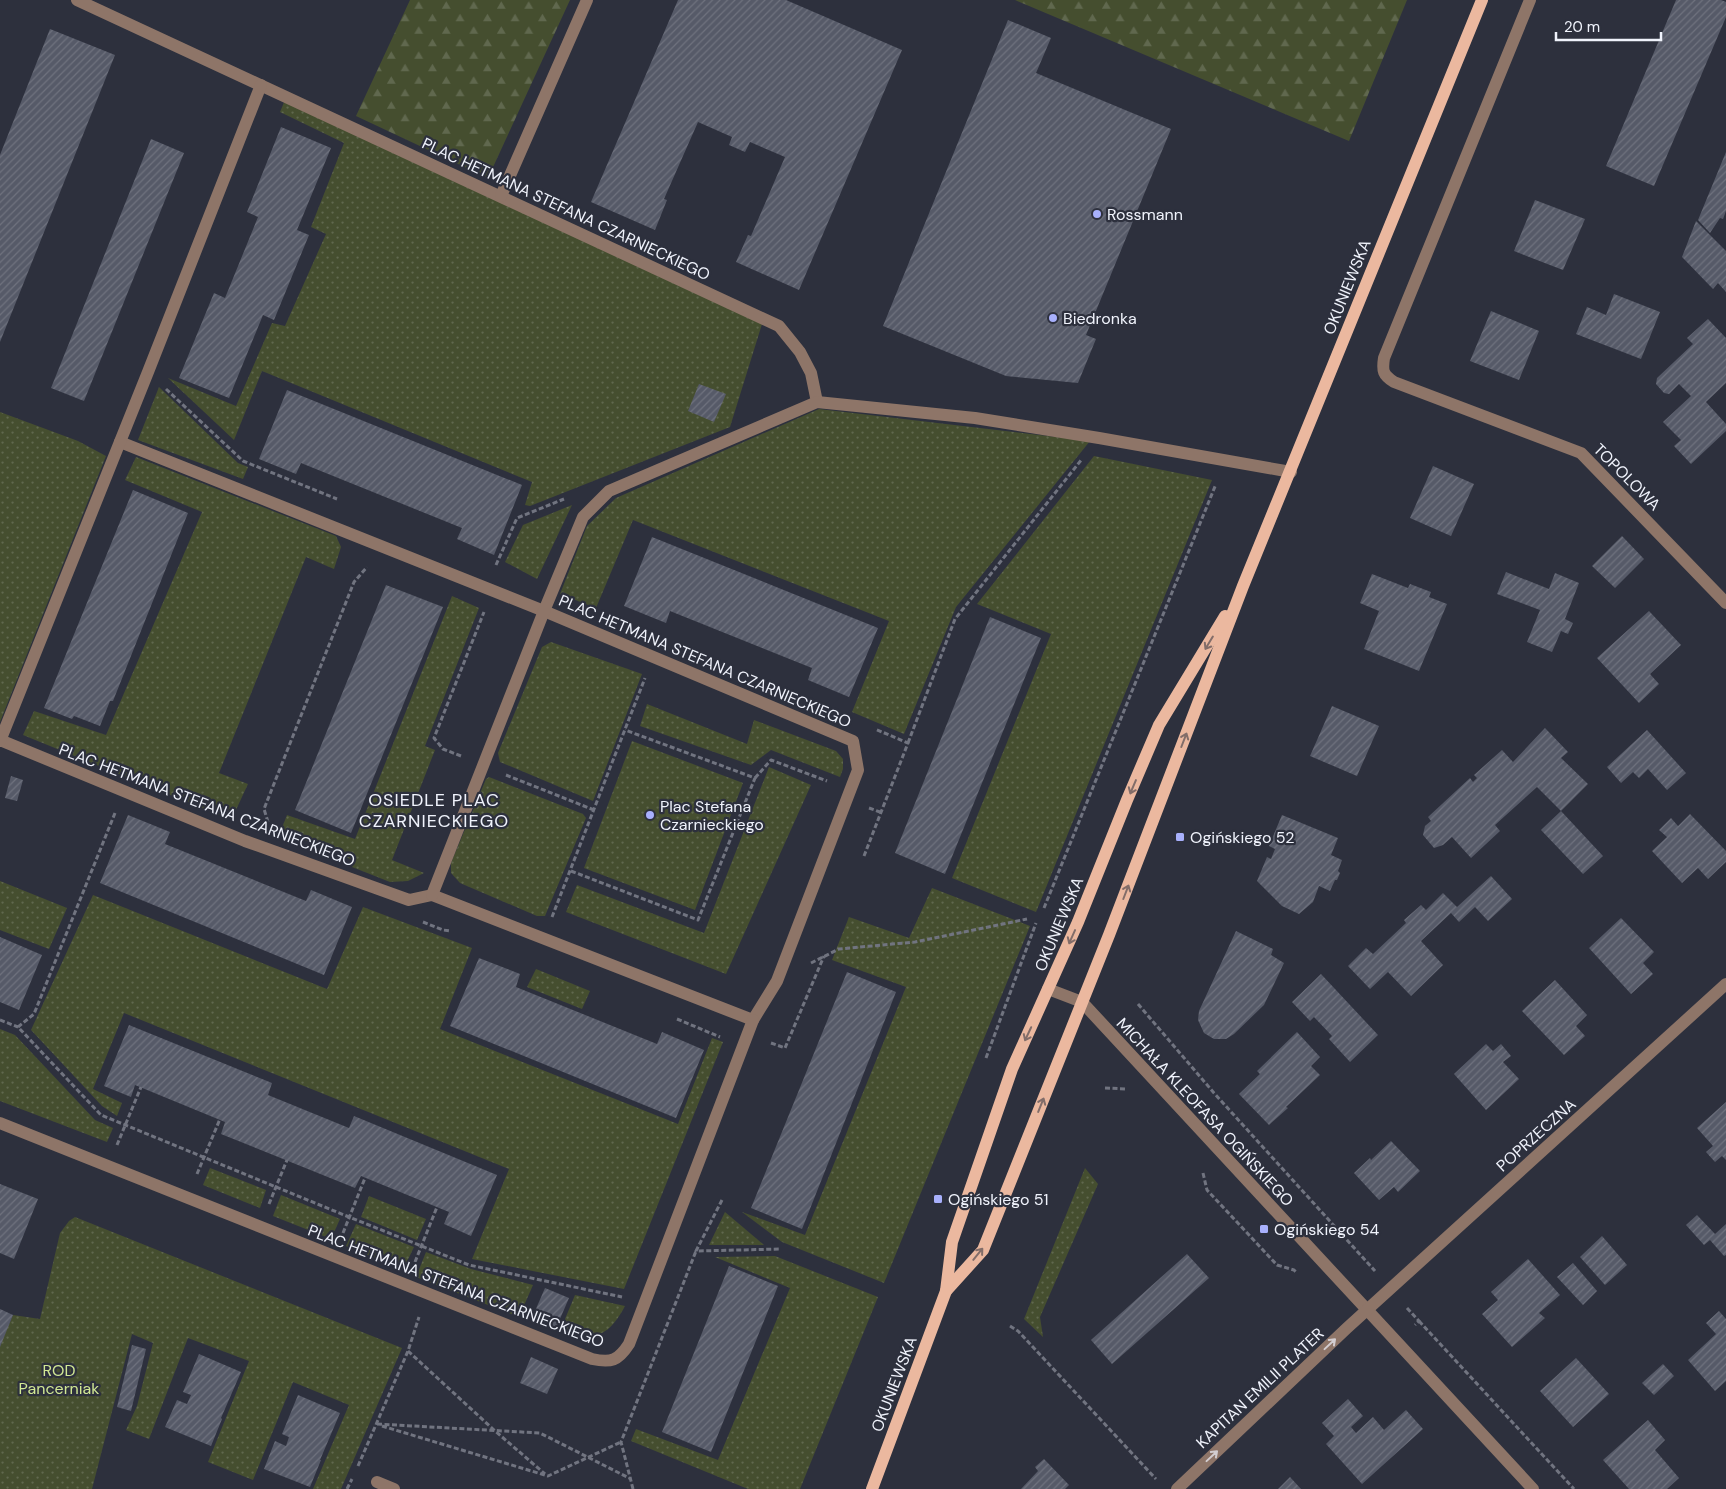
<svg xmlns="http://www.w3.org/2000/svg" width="1726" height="1489" font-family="'DM Sans',sans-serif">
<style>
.green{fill:url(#green-dots)}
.forest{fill:url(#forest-firs)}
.building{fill:url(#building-hatch)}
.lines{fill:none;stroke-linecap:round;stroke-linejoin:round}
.path{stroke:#717480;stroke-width:3;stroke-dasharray:5 2.5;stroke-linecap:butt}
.minor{stroke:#8e7568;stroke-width:12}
.major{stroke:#ebb89f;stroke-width:12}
.oneway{stroke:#826d69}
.oneway2{stroke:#d3cdd0}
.poi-dot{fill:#a8b0fc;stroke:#2d303d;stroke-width:2}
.labels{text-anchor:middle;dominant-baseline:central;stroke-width:4.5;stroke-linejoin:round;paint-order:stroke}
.street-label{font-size:16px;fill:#f0f3fc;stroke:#2d303d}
.poi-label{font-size:16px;fill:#f0f3fc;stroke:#2d303d;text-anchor:start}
.park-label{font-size:16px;fill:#d1e894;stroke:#2d303d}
.neighbourhood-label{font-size:18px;letter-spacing:1px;fill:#f0f3fc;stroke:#2d303d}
</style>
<defs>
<pattern id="green-dots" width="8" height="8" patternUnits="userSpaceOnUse" patternTransform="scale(1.25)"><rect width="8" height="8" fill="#454e2f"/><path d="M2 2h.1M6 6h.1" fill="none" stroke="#60684e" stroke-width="1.8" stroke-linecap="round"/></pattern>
<pattern id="forest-firs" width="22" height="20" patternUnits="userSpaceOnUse" patternTransform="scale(1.25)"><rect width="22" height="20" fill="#454e2f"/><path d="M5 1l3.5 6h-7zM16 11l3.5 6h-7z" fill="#60684e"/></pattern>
<pattern id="building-hatch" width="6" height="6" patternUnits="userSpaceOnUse" patternTransform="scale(1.25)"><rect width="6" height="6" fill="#565a68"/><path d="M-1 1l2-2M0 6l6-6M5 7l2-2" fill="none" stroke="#6f727e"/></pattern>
</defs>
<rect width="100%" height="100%" fill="#2d303d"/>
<g class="green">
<polygon points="285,100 762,324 730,427 530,506 525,505 532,482 262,371 234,440 168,378 236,406 272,323 285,326 326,234 311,227 344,143 280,112"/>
<polygon points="159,387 238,463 248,467 243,479 138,440"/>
<polygon points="819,409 1090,441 956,607 904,734 852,712 889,621 633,520 596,608 560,594 587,526 616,498"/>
<polygon points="0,412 78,441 106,456 0,722"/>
<polygon points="1094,456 1212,480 1036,912 952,878 1051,634 977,604"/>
<polygon points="136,457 336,536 341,547 334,569 306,557 219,773 248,784 235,812 224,817 23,735 34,711 106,735 202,512 125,480"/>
<polygon points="572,505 537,579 505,562 523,525"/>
<polygon points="452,596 479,608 425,746 435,750 392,860 424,873 408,881 390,882 352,867 355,861 281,830 287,815 355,839"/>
<polygon points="551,642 642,674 593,801 500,762 498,753 542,647"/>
<polygon points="647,704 747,744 754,720 836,751 843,759 843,769 840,777 771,750 751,765 640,726"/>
<polygon points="632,741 743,783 695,910 584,868"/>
<polygon points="769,767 811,785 726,974 566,912 577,885 704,933"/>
<polygon points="489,777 583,814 586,818 545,916 537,916 460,883 451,873 451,863 486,779"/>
<polygon points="0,881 67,908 49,949 0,930"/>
<polygon points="932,888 1030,926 884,1283 782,1242 742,1212 805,1235 906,987 832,960 849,917 909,938"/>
<polygon points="93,895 327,989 363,907 472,948 440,1029 678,1124 712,1038 723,1042 624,1289 472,1259 509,1169 124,1013 93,1089 122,1103 117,1116 102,1106 31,1030"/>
<polygon points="536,969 590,991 582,1009 527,987"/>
<polygon points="0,1029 15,1035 95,1120 113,1128 107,1142 0,1101"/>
<polygon points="210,1168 266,1190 260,1208 203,1185"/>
<polygon points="1085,1168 1098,1184 1040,1317 1043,1337 1024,1319"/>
<polygon points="281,1195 340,1219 331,1239 273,1216"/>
<polygon points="369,1196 426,1219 417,1240 361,1217"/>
<polygon points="725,1212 764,1245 709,1245"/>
<polygon points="75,1217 402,1348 341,1489 313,1489 349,1405 293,1382 253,1480 208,1462 249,1361 188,1338 149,1439 126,1430 137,1406 153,1343 132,1334 92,1489 0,1489 0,1345 13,1315 40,1319 60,1233 69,1221"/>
<polygon points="356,1224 414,1247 403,1270 346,1246"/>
<polygon points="426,1252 471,1269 533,1285 519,1317 416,1277"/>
<polygon points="775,1256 878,1297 800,1489 748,1489 631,1441 636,1429 718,1460 790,1288 715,1257"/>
<path d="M575,1295l50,11c-17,32 -31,35 -65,25z"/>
</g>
<g class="forest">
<polygon points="410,0 570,0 488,178 356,116"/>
<polygon points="1015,0 1407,0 1349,141"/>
</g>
<g class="building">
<polygon points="678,0 786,0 902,50 799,290 736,262 748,235 751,236 785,157 750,142 745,152 729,145 732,137 698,122 664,199 667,200 655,230 591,202"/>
<polygon points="1676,0 1721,0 1726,2 1726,17 1654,186 1606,166"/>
<polygon points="1008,20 1051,38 1036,73 1171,129 1086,335 1096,339 1078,383 1006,376 883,326"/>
<polygon points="50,29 115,55 0,342 0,155"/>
<polygon points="281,127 331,148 297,230 309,235 274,320 263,315 229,398 179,378 214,293 225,298 258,217 247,212"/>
<polygon points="151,139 184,153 84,401 51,388"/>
<polygon points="1726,152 1726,211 1723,219 1720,218 1710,233 1698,220"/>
<polygon points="1535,200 1585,219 1563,270 1514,251"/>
<polygon points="1696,221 1726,251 1726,292 1718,283 1713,289 1682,257"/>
<polygon points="1614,294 1660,312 1641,359 1576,334 1587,307 1606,315"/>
<polygon points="1491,311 1539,331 1519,380 1470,361"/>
<polygon points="1708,319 1726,338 1726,383 1706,402 1726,424 1726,431 1691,464 1674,446 1681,440 1663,422 1691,396 1679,384 1669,394 1664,393 1656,384 1657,378 1693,344 1687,338"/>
<polygon points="699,384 726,394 714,422 688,411"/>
<polygon points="287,390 522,485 494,555 457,539 462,528 301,463 296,474 259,459"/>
<polygon points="1433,466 1474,484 1451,536 1410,518"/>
<polygon points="133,490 188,513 113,701 110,701 100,726 74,716 72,719 44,708"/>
<polygon points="1622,536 1644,559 1615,588 1592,566"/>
<polygon points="652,537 878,628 849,697 808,680 812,668 670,611 666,623 624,606"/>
<polygon points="1506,572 1549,589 1555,573 1579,583 1565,619 1573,623 1568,634 1561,631 1552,652 1527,642 1540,610 1497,594"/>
<polygon points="1372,574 1408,588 1410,584 1431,592 1429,597 1447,604 1419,671 1364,649 1379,611 1360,603"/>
<polygon points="386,585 443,607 351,833 295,810"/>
<polygon points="1649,611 1681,645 1650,674 1659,684 1639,703 1597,658"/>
<polygon points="990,617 1041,638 945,874 895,853"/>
<polygon points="1332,706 1379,726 1357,776 1310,756"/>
<polygon points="1545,728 1568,752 1561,758 1588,784 1561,811 1603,856 1583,874 1541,830 1561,811 1537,787 1495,825 1500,831 1471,858 1452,837 1443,845 1434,848 1423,835 1425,826 1431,821 1428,817 1470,778 1473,782 1477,778 1474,775 1502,750 1513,762"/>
<polygon points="1647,730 1686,773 1667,790 1648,769 1639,778 1633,772 1621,783 1607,767"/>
<polygon points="11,776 23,780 17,801 5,798"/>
<polygon points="1690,814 1726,851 1726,862 1708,879 1698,868 1682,883 1652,851 1667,837 1659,830 1671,818 1678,826"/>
<polygon points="128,815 170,832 165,844 306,901 311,890 352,907 324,975 100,883"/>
<polygon points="1282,815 1338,838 1331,855 1342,860 1338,871 1340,873 1337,880 1335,880 1330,891 1319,886 1313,902 1299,914 1282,906 1257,881 1267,857 1271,859 1275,849 1269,846"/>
<polygon points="1491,876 1512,899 1488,921 1475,907 1459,922 1451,913 1421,941 1443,965 1411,996 1388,972 1370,989 1348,966 1366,948 1373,954 1406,923 1404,920 1421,905 1426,910 1443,893 1457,907"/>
<polygon points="1621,918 1654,952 1643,963 1653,974 1631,994 1589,948"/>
<polygon points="1236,931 1273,949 1271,955 1284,963 1264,1005 1234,1034 1226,1039 1214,1039 1204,1033 1198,1020 1199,1011"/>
<polygon points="0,937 42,955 19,1010 0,1002"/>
<polygon points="479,958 520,974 516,987 657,1044 662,1032 704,1050 676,1118 450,1026"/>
<polygon points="847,972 896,992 802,1229 751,1208"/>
<polygon points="1321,974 1378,1035 1350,1062 1329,1039 1332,1036 1314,1017 1310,1021 1292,1002"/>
<polygon points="1555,980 1587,1015 1576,1026 1585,1036 1564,1055 1522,1011"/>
<polygon points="129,1025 272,1083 268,1095 349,1128 354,1116 497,1175 471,1236 444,1224 449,1212 361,1176 355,1188 221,1134 225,1122 135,1085 131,1097 104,1086"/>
<polygon points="1297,1032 1320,1057 1311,1066 1320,1075 1286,1107 1288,1108 1269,1125 1239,1094 1260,1074 1257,1071"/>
<polygon points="1486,1044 1493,1051 1501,1044 1511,1056 1503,1062 1519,1079 1486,1110 1454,1074"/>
<polygon points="1726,1102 1726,1160 1722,1156 1715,1162 1706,1152 1713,1146 1697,1128"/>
<polygon points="1391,1141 1420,1171 1398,1192 1394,1187 1379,1200 1354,1173 1370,1158 1371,1160"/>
<polygon points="0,1184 38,1199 14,1259 0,1253"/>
<polygon points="1697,1215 1715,1234 1726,1224 1726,1255 1724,1256 1710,1240 1704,1245 1686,1225"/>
<polygon points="1602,1236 1627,1265 1605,1285 1580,1257"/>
<polygon points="1187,1254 1209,1278 1112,1364 1091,1340"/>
<polygon points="1528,1259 1560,1295 1539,1313 1545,1318 1512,1347 1482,1314 1498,1300 1491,1292"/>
<polygon points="1573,1263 1597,1291 1583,1305 1557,1277"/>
<polygon points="729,1266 778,1286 711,1452 662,1432"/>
<polygon points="545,1288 569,1298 556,1328 532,1318"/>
<polygon points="0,1309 13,1315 0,1347"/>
<polygon points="1719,1311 1726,1319 1726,1381 1715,1391 1688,1360 1716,1334 1706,1323"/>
<polygon points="132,1345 146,1349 131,1411 117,1407"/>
<polygon points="199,1354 241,1372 221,1418 222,1419 211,1446 165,1427 177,1400 187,1404 191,1395 183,1392"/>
<polygon points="531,1357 558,1369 547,1394 520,1383"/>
<polygon points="1576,1358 1609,1394 1573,1427 1540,1391"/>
<polygon points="1663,1364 1674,1376 1654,1395 1642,1383"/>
<polygon points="298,1395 340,1413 320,1460 321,1460 310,1487 264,1469 275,1441 286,1446 289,1437 282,1434"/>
<polygon points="1348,1399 1363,1416 1351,1427 1356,1433 1373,1417 1384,1430 1406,1410 1423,1429 1362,1484 1326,1444 1334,1436 1322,1423"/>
<polygon points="1648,1420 1665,1440 1655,1450 1679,1478 1667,1489 1629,1489 1603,1460"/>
<polygon points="1044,1459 1069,1485 1065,1489 1021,1489 1038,1471 1035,1467"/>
<polygon points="1290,1477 1301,1489 1278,1489"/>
</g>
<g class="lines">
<g class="path">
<polyline points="166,389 243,461 337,499"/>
<polyline points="496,565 517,518 564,499"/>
<polyline points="908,743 955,619 1082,459"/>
<polyline points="461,756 443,749 434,738 484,612"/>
<polyline points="506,775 594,810"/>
<polyline points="755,778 771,760 827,781"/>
<polyline points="869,808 880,812"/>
<polyline points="115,813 34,1014 18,1027 101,1115 349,1217 469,1265 622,1297"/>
<polyline points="268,822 264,809 354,582 367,567"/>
<polyline points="864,856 908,743 875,729"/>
<polyline points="571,871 698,920 755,778 625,730"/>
<polyline points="1044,908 1216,484"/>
<polyline points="552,917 645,678"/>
<polyline points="423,922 443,930 451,931"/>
<polyline points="811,963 839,949 915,942 1027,919"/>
<polyline points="1138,1004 1214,1093 1375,1271"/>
<polyline points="677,1019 720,1037"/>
<polyline points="0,1020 18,1027"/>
<polyline points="771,1043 785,1048 824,956"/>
<polyline points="986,1058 1036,923"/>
<polyline points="1105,1088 1126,1089"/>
<polyline points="117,1145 141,1087"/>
<polyline points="1203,1173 1207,1190 1277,1265 1294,1270 1296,1272"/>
<polyline points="197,1174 220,1119"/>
<polyline points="722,1200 696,1251 781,1249"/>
<polyline points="269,1204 287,1160"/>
<polyline points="343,1233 365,1178"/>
<polyline points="415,1262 437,1207"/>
<polyline points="1407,1308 1419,1321 1415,1325"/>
<polyline points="1419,1321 1574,1489"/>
<polyline points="1010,1326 1018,1331 1156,1479"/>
<polyline points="408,1351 494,1430 545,1474"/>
<polyline points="377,1424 540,1433 631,1479"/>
<polyline points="382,1426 548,1476 621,1442"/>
<polyline points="358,1466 408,1351 419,1317"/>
<polyline points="347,1489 352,1479"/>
<polyline points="633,1489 621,1442 696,1251"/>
</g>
<g class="minor">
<polyline points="77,0 779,326 800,352 811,373 817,402"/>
<path d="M1530,0l-146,358c-2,13 -1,17 10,24l187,71 145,150"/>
<polyline points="501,196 587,0"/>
<polyline points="0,740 245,841 409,900 432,895 753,1020 777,981 858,770 853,741 544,611 120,442"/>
<polyline points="0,741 148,372 261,85"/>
<polyline points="432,895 544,611 583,517 609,491 817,402 975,418 1099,438 1291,472"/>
<polyline points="1048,989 1082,1002 1533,1489"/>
<path d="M0,1123l592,236c19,4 26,2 37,-15l124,-324"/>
<polyline points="377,1482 394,1489"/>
<polyline points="1177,1489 1347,1328 1726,984"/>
</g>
<g class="major">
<polyline points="946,1291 983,1250 1109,935 1243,586 1482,0"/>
<polyline points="872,1489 946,1291 952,1242 1012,1069 1078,922 1127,800 1159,725 1225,616"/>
</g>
</g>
<defs><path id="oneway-shaft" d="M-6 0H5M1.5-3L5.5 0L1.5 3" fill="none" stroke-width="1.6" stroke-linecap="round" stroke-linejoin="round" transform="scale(1.25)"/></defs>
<g class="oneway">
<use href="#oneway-shaft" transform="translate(1209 643) rotate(121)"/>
<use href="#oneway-shaft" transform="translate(1184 740) rotate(-69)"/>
<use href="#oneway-shaft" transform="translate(1133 787) rotate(113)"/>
<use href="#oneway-shaft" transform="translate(1126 892) rotate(-69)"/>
<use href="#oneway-shaft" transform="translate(1072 937) rotate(114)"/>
<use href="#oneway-shaft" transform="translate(1028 1034) rotate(115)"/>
<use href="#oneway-shaft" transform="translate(1041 1105) rotate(-68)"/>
<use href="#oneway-shaft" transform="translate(978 1254) rotate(-51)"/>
</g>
<g class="oneway2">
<use href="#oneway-shaft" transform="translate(1330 1344) rotate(-43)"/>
<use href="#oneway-shaft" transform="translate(1212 1456) rotate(-43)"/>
</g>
<g class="poi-dot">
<circle cx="1097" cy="214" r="5"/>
<circle cx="1053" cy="318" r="5"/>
<circle cx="650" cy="815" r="5"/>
<rect x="1175" y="832" width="10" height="10" rx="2.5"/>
<rect x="933" y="1194" width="10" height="10" rx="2.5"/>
<rect x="1259" y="1224" width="10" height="10" rx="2.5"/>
</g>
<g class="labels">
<g class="street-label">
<text transform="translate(566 209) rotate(25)">PLAC HETMANA STEFANA CZARNIECKIEGO</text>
<text transform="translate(1347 287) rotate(-68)">OKUNIEWSKA</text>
<text transform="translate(1627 477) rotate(45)">TOPOLOWA</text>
<text transform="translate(705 661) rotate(23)">PLAC HETMANA STEFANA CZARNIECKIEGO</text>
<text transform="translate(207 805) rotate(21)">PLAC HETMANA STEFANA CZARNIECKIEGO</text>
<text transform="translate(1059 924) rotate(-67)">OKUNIEWSKA</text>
<text transform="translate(1205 1112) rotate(47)">MICHAŁA KLEOFASA OGIŃSKIEGO</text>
<text transform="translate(1536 1135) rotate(-42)">POPRZECZNA</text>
<text transform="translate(456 1286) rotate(21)">PLAC HETMANA STEFANA CZARNIECKIEGO</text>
<text transform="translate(894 1384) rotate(-69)">OKUNIEWSKA</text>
<text transform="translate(1260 1388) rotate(-43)">KAPITAN EMILII PLATER</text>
</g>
<g class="poi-label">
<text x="1107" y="214">Rossmann</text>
<text x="1063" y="318">Biedronka</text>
<text x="660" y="806">Plac Stefana<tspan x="660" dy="18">Czarnieckiego</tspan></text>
<text x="1190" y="837">Ogińskiego 52</text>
<text x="948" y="1199">Ogińskiego 51</text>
<text x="1274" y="1229">Ogińskiego 54</text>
</g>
<g class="park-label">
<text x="59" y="1370">ROD<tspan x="59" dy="18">Pancerniak</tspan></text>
</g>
<g class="neighbourhood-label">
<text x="434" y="800">OSIEDLE PLAC<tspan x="434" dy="21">CZARNIECKIEGO</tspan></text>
</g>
</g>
<path d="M1556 32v8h105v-8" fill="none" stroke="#f0f3fc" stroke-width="2.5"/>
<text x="1564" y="32" font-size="15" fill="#f0f3fc" stroke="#2d303d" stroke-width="4" paint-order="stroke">20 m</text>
</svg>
